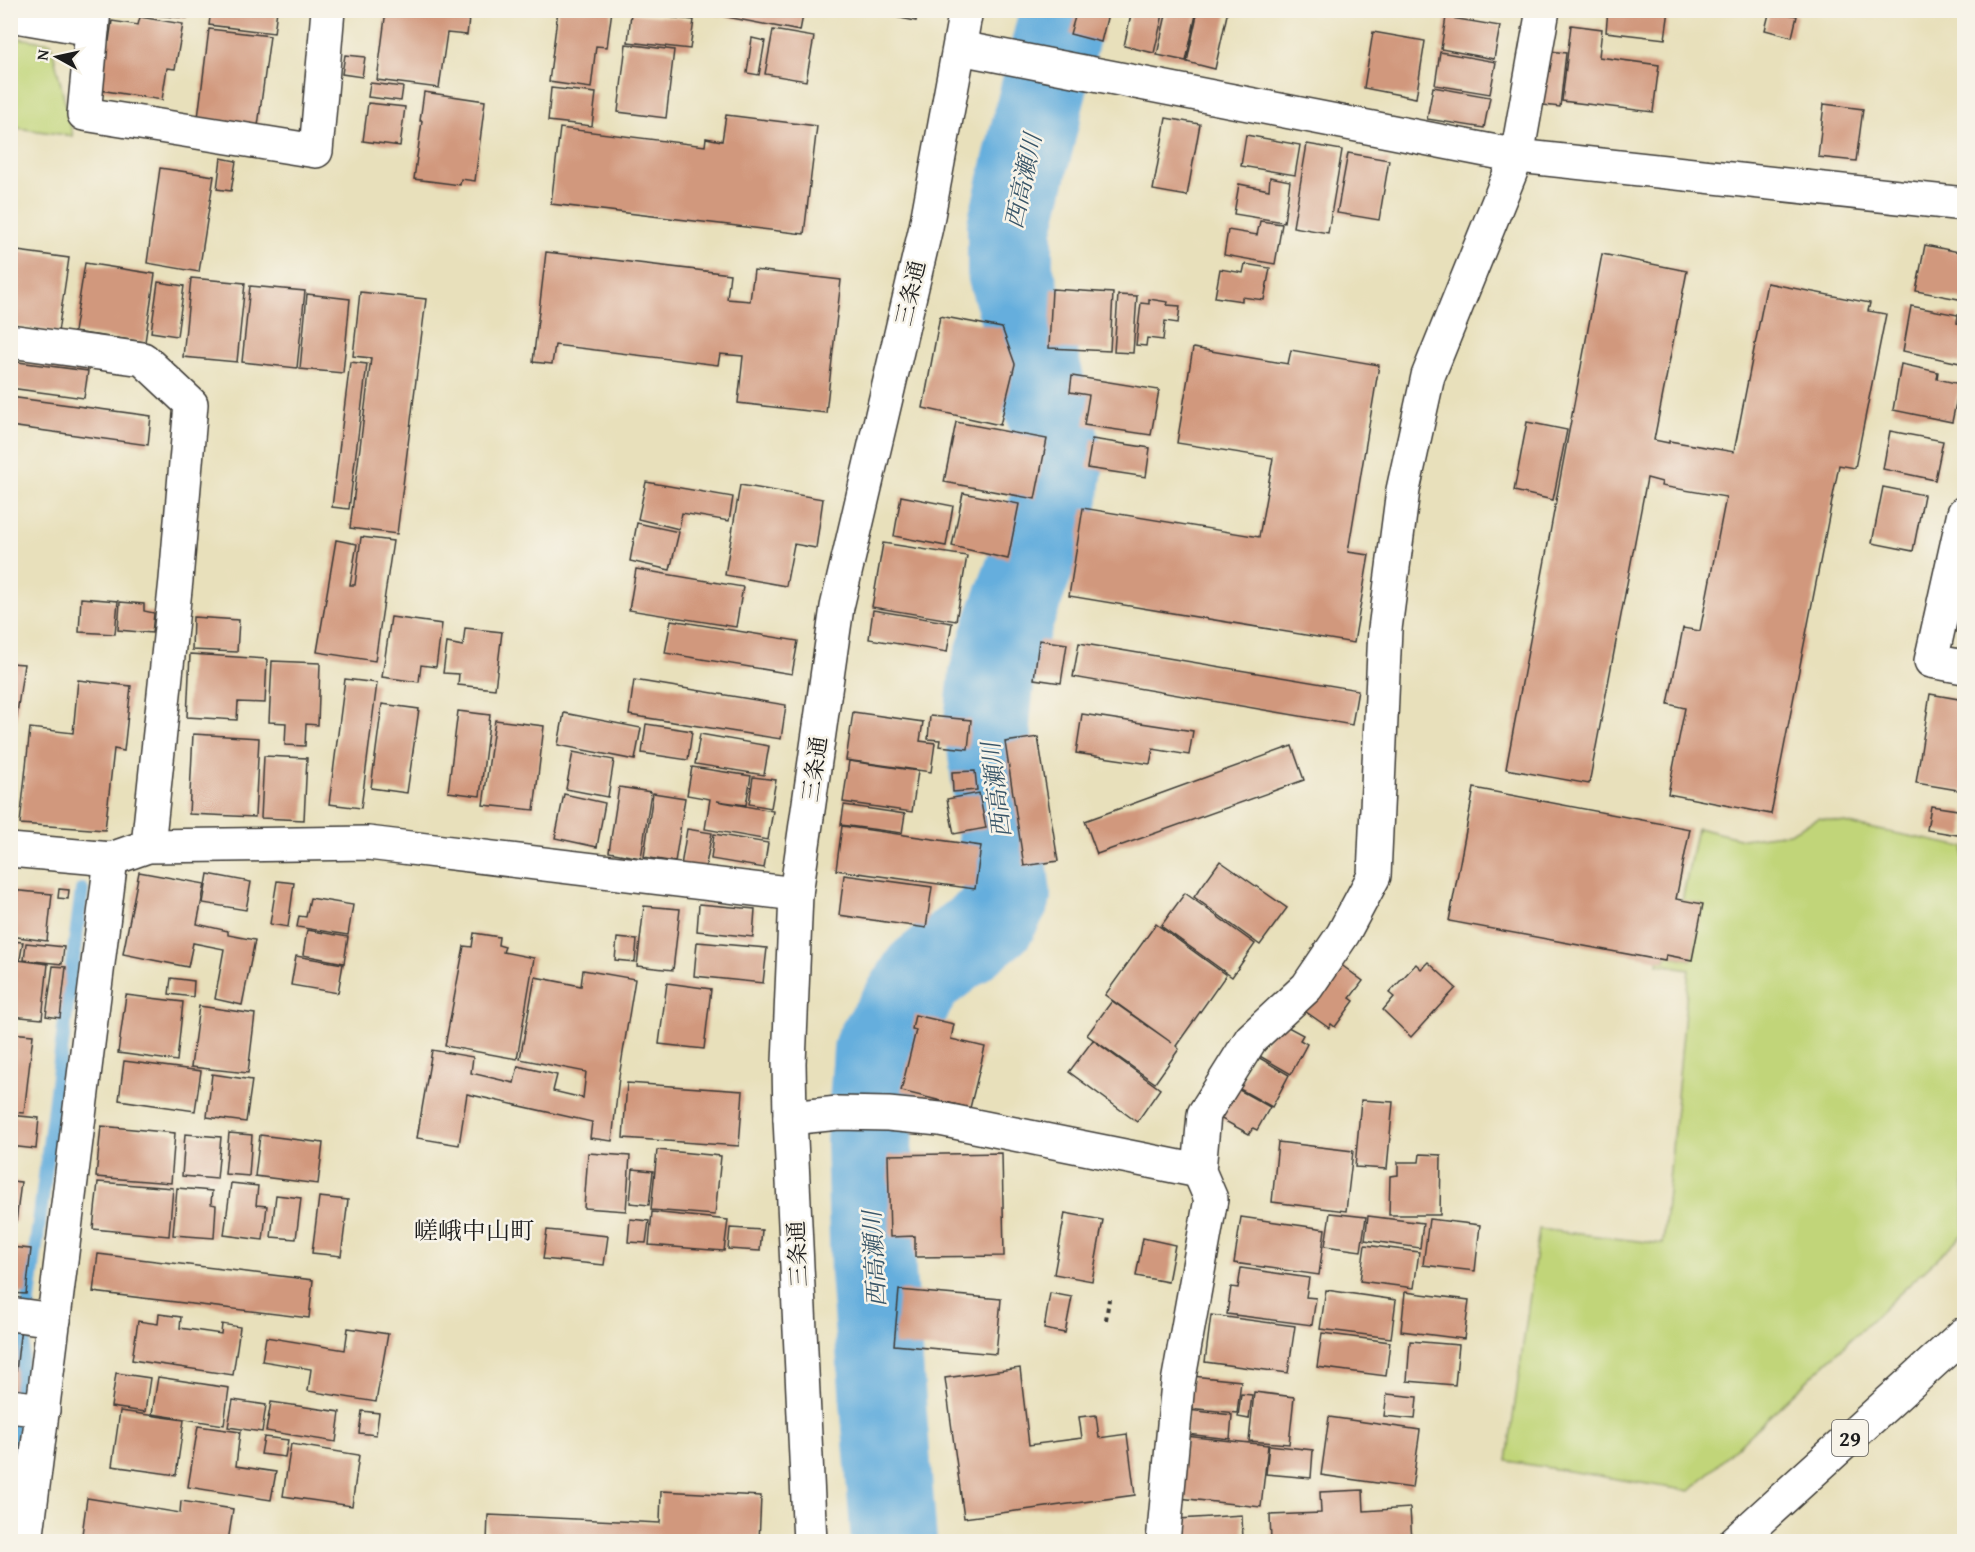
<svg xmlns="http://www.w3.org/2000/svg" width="1975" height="1552" font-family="'Gentium Book Plus','Noto Serif JP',serif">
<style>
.green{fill:#c1d579;stroke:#6e784a;stroke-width:1.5}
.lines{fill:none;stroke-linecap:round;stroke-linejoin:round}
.stream{stroke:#65aedd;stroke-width:14}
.river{stroke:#65aedd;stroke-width:86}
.building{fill:#d1987d}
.minor-casing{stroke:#3b3934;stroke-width:36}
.major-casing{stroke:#3b3934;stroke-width:36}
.path{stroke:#3b3934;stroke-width:4;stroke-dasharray:4.5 4.5;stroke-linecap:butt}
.minor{stroke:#fff;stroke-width:33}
.major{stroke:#fff;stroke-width:33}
.labels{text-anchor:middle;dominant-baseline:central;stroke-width:5;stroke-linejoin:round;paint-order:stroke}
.shield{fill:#f7f3e8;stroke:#5e5c59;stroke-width:1.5}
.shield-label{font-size:21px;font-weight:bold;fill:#1c1c1c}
.street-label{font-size:22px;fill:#1c1c1c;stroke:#f7f3e8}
.water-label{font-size:24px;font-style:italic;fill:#395669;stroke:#f7f3e8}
.neighbourhood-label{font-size:24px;fill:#1c1c1c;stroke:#f7f3e8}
</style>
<rect width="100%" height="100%" fill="#f7f3e8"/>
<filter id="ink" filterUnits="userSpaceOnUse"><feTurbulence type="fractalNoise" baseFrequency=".0167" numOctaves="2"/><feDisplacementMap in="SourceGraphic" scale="12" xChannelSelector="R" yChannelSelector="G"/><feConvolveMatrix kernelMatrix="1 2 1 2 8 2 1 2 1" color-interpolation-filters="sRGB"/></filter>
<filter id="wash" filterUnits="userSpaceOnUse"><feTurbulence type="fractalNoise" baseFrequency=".008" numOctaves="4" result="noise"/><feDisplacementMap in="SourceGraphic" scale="24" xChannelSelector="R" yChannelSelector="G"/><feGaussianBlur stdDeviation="1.35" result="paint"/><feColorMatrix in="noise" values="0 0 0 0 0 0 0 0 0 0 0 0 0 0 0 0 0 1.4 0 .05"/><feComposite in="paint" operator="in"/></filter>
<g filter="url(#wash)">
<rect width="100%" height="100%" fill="#e8e0bb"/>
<g class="green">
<polygon points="11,37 51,43 73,136 11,127"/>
<polygon points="1819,818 1964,847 1964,1233 1690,1491 1507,1461 1539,1229 1663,1244 1689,969 1658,964 1659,959 1665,961 1666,955 1692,960 1702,904 1682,901 1697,828 1743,839 1789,833"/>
</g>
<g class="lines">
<polyline class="stream" points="10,1447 82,890"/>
<polyline class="river" points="894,1542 873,1273 869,1143 876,1050 923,975 994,920 1008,895 987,721 992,675 1007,628 1056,496 1061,461 1030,337 1010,272 1010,227 1063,10"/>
</g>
<g id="blocks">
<g class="building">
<polygon points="155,10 188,10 187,18 154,15"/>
<polygon points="211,10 277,10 274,33 209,25"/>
<polygon points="386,10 470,10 467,35 447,33 439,88 377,80"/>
<polygon points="558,10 612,10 607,47 596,46 591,88 549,82"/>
<polygon points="691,10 804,10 800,31"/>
<polygon points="871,10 918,10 916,21 870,12"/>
<polygon points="1077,10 1109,10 1101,42 1070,34"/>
<polygon points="1132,10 1164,10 1154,53 1124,46"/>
<polygon points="1167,10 1197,10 1186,61 1157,55"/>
<polygon points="1198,10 1228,10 1215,69 1187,62"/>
<polygon points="1608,10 1669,10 1665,39 1606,32"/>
<polygon points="1770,10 1797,16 1792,37 1765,30"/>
<polygon points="631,13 694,20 690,49 628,42"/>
<polygon points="140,17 183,24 175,69 167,68 162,100 100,90 100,39 109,41 112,21 138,25"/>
<polygon points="1446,17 1500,26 1494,59 1441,49"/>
<polygon points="1571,25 1602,29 1599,57 1659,65 1653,112 1562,101"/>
<polygon points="209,29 270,36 258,126 198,118"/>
<polygon points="773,30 814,37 806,81 765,74"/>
<polygon points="1373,32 1425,41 1416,98 1364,88"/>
<polygon points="752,38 765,41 759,75 747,73"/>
<polygon points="626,44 674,50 666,118 618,112"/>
<polygon points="1542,50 1566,53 1560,107 1535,104"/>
<polygon points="1440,52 1496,62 1490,94 1435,85"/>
<polygon points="345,55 365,57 362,77 342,74"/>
<polygon points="370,83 403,87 401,101 368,97"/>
<polygon points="1433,87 1490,97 1484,128 1427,119"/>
<polygon points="551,88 596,93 592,126 548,121"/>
<polygon points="424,92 485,101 475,181 461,179 460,185 414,179 422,121 420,121"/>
<polygon points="368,103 405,107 400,146 363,141"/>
<polygon points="1824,104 1863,109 1856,161 1818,157"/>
<polygon points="726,115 817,126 804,234 551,204 560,128 705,146 706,138 722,141"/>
<polygon points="1166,118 1200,124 1187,196 1153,190"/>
<polygon points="1246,135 1300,145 1295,175 1241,166"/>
<polygon points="1307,144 1342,150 1328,233 1293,227"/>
<polygon points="1348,153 1389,160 1379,220 1337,213"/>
<polygon points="221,158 236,161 231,191 217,189"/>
<polygon points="160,168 214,176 199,272 147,263"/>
<polygon points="1270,177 1290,181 1284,222 1234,214 1239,184 1269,190"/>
<polygon points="1260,221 1282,224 1275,264 1224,255 1228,230 1257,235"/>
<polygon points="1925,245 1964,253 1964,300 1916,291"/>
<polygon points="10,250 69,258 58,332 10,325"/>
<polygon points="546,252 730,274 727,299 750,301 754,270 841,280 826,413 738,403 743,356 720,354 718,365 555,345 552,364 533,362"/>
<polygon points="1602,254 1687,271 1654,440 1669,443 1669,441 1734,452 1767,283 1870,303 1868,311 1886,314 1855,468 1839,465 1771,814 1668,794 1685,708 1668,704 1683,628 1700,631 1726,497 1661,486 1662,482 1647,478 1589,784 1506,769"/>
<polygon points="85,263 155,274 145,342 74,332"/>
<polygon points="1245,264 1270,268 1264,300 1242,297 1242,301 1215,297 1220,269 1243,273"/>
<polygon points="191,278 245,283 237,362 183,357"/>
<polygon points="158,282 184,286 177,336 151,332"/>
<polygon points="250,286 305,291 297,368 242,362"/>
<polygon points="1052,289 1113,293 1110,351 1049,348"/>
<polygon points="360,292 426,299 397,534 350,528 371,358 353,356"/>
<polygon points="307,294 350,299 343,373 300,369"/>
<polygon points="1118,295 1137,296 1133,353 1114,352"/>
<polygon points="1149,299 1168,302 1167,305 1180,306 1178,323 1165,321 1163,340 1147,338 1146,346 1136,345 1141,303 1149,304"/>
<polygon points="1911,306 1958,315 1957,323 1964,324 1964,339 1960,363 1903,351"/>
<polygon points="940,316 1002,328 1015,364 1000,425 923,408"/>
<polygon points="1193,348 1288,364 1291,350 1379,365 1348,552 1369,555 1354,643 1069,596 1083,508 1259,537 1273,458 1177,443"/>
<polygon points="10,361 88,371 84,398 10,388"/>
<polygon points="350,362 367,364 349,509 332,507"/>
<polygon points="1901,364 1938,372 1937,379 1960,384 1952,422 1893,410"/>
<polygon points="1072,376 1159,390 1151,435 1084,425 1089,395 1070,392"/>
<polygon points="10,397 151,416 148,445 10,426"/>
<polygon points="956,422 1047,439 1035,499 944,482"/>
<polygon points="1527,422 1567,430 1553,500 1514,491"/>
<polygon points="1890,431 1943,441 1935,480 1883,469"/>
<polygon points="1092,439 1150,448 1146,477 1087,468"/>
<polygon points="646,482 733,497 729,521 682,513 679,529 638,519"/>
<polygon points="740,485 823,499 816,548 794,544 786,586 725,575"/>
<polygon points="1883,487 1924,495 1913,551 1872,543"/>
<polygon points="963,493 1019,504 1008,559 952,546"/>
<polygon points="901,496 953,506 946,546 894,536"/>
<polygon points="637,523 679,532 670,570 630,561"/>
<polygon points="361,537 393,541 375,661 317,652 336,540 357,544 350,585 355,585"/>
<polygon points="883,543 967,556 956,621 872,607"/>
<polygon points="636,569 743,587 736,627 629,610"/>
<polygon points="81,598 118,601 115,634 79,632"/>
<polygon points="120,602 144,604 144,611 154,613 152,633 118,630"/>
<polygon points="873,610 952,623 947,652 869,639"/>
<polygon points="193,617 239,620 237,652 192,650"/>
<polygon points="391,617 442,624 436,667 421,665 419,682 382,677"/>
<polygon points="671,620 798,641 792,674 665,653"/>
<polygon points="465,628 502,632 495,689 458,685 459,674 443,673 447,643 463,646"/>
<polygon points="1039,640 1067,644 1061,683 1034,679"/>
<polygon points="1079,643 1358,690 1352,725 1073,677"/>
<polygon points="190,654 267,659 265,703 238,702 237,720 187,717"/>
<polygon points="272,661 320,663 318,725 306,724 305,746 285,745 286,723 269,722"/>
<polygon points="10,663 24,664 13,742 10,741"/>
<polygon points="345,679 377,683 361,808 329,804"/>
<polygon points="78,680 131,686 124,751 114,749 105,830 20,824 30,728 73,733"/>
<polygon points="634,680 786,705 781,739 629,715"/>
<polygon points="1930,694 1964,700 1964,791 1916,783"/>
<polygon points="382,704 419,709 407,793 371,788"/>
<polygon points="458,711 490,715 480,796 448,792"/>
<polygon points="853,712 923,722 920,741 935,743 931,772 846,760"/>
<polygon points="564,713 641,728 635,760 558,745"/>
<polygon points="1082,714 1193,731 1189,755 1153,749 1150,764 1076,753"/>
<polygon points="930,716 971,720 968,749 939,746 940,740 928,739"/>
<polygon points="495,720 544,726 534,810 483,805"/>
<polygon points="646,724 692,731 688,760 642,753"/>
<polygon points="193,734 259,738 255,817 189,814"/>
<polygon points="700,734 769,746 764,775 695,764"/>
<polygon points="1038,737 1058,861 1024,866 1005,742"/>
<polygon points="1292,746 1304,780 1097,854 1085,821"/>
<polygon points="573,752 614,760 608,797 566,789"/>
<polygon points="264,756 307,758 304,820 261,818"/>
<polygon points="849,761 918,771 912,812 843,802"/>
<polygon points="692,767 751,776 746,805 717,801 773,811 768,840 705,829 710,799 687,795"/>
<polygon points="975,771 977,790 953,792 952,772"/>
<polygon points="753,777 776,780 771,808 749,804"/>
<polygon points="619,787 651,792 641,858 609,852"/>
<polygon points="1474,788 1690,829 1676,899 1703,904 1692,960 1666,955 1665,961 1449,921"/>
<polygon points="653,793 685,798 675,862 644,857"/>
<polygon points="979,793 986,828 954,834 947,799"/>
<polygon points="564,794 605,803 597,847 555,838"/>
<polygon points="844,805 905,814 902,833 841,825"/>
<polygon points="1931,806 1964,811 1964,836 1927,830"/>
<polygon points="842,826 981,846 975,889 836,870"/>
<polygon points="687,829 712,833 705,870 681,866"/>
<polygon points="714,834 768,843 764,868 711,859"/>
<polygon points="1220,861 1287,908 1260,945 1194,897"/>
<polygon points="139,872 205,884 197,924 228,931 228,935 255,940 242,1005 215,999 224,949 193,943 188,967 123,954"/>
<polygon points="208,874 251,882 246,910 203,903"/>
<polygon points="844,875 932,887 926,928 839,915"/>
<polygon points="277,881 294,883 288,927 270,924"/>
<polygon points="59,889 69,890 68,899 58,898"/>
<polygon points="10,890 52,894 47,941 10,936"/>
<polygon points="1185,893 1255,944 1232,977 1161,926"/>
<polygon points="310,898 353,905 348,935 297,927 299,916 306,917"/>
<polygon points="699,904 755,909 753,937 697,931"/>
<polygon points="644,906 680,909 673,970 637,966"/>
<polygon points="1156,924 1226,975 1176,1046 1179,1049 1155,1083 1087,1035 1112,1001 1172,1043 1105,995"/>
<polygon points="307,930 348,937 344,963 303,955"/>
<polygon points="474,933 499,937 498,945 505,947 503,952 534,958 517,1059 445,1046 464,946 472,947"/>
<polygon points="617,938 637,940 635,962 615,960"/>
<polygon points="10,941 23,942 20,959 10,958"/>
<polygon points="697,942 767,948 763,983 694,976"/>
<polygon points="26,943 64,947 62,964 24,960"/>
<polygon points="296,956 343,964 338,993 291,985"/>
<polygon points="10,959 48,964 42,1019 10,1016"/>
<polygon points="1336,961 1363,981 1350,998 1354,1001 1335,1027 1331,1024 1329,1028 1302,1009"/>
<polygon points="1428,962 1456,988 1411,1037 1383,1010 1394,997 1389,993 1416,964 1421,969"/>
<polygon points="53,966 66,967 60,1018 46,1016"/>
<polygon points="583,970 635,979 619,1077 612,1141 590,1138 592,1122 467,1094 459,1145 417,1138 432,1050 473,1057 471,1073 514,1083 518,1066 557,1075 553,1091 583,1098 586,1072 520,1059 535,977 581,986"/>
<polygon points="171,978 194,981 193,997 169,994"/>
<polygon points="667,983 711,989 704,1049 659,1044"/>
<polygon points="126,995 183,1002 177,1061 118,1053"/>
<polygon points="199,1006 255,1014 248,1073 191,1067"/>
<polygon points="915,1015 954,1024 951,1039 985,1047 970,1108 901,1091 916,1030 912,1029"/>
<polygon points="1277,1021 1303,1035 1300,1040 1307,1044 1291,1074 1258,1055"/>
<polygon points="10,1033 33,1035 24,1113 10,1112"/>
<polygon points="1093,1040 1160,1089 1137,1122 1069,1072"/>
<polygon points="1256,1056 1289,1075 1272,1107 1238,1088"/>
<polygon points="124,1061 201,1071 195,1111 119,1100"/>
<polygon points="212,1074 252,1080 246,1122 207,1117"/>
<polygon points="627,1083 743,1091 739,1146 623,1138"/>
<polygon points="1232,1086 1270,1107 1257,1130 1253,1128 1249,1134 1216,1116"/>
<polygon points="1361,1100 1393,1102 1387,1169 1355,1167"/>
<polygon points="10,1115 39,1118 36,1149 10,1146"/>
<polygon points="101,1126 175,1133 171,1183 96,1177"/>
<polygon points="229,1133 252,1135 249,1176 225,1174"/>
<polygon points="185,1134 221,1137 217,1179 182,1176"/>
<polygon points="260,1135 323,1143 318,1184 255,1176"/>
<polygon points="1278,1142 1353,1151 1346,1211 1272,1202"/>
<polygon points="657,1150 721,1156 715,1215 651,1210"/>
<polygon points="588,1153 630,1156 626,1211 584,1208"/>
<polygon points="1002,1153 1004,1256 915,1257 915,1236 890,1237 888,1155"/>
<polygon points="1420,1154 1441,1155 1440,1215 1389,1215 1390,1176 1398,1175 1398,1162 1419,1162"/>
<polygon points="633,1169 653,1171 649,1205 630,1203"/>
<polygon points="10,1181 21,1182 16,1222 10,1222"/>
<polygon points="98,1182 173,1188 169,1236 93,1229"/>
<polygon points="231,1183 258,1186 256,1205 267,1206 263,1240 224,1235"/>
<polygon points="177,1188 212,1191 211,1204 216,1205 214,1238 173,1235"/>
<polygon points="276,1195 301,1198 296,1239 271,1237"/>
<polygon points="319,1197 348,1200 341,1256 312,1253"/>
<polygon points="652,1212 728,1220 724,1251 649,1245"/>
<polygon points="1065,1213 1103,1220 1092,1281 1054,1274"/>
<polygon points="1330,1213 1366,1217 1361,1251 1325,1246"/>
<polygon points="1368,1216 1423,1223 1420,1248 1365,1240"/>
<polygon points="1241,1217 1325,1229 1319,1275 1234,1263"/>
<polygon points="630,1219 649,1221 646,1243 628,1242"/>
<polygon points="1429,1219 1480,1225 1475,1271 1423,1265"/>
<polygon points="730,1228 762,1230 760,1251 728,1249"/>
<polygon points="547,1230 608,1236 604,1265 543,1259"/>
<polygon points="1143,1238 1175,1245 1168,1282 1136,1276"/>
<polygon points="1365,1245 1419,1252 1414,1288 1360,1281"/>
<polygon points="10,1247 31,1249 26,1294 10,1293"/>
<polygon points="98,1254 313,1280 309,1318 93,1292"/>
<polygon points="1241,1268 1309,1278 1306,1297 1316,1298 1312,1325 1227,1314 1231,1287 1238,1288"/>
<polygon points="899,1290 1001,1299 996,1354 894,1345"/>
<polygon points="1326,1290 1396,1300 1391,1338 1320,1329"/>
<polygon points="1405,1292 1469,1300 1464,1339 1401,1331"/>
<polygon points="1050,1293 1072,1297 1065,1333 1044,1329"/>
<polygon points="159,1314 181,1317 180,1328 221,1334 222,1324 240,1327 233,1375 132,1360 138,1321 158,1324"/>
<polygon points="1211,1315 1295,1326 1288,1373 1205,1362"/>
<polygon points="10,1324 21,1326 14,1390 10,1390"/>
<polygon points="348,1328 388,1334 376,1402 308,1391 311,1369 262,1361 266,1337 345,1350"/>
<polygon points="1322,1333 1390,1342 1386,1376 1317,1367"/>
<polygon points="1410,1341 1459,1345 1455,1385 1407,1381"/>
<polygon points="1020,1368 1029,1445 1082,1438 1079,1417 1096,1415 1099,1438 1127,1434 1135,1495 964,1518 945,1378"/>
<polygon points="116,1373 150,1378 145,1412 111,1407"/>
<polygon points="1192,1376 1241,1381 1237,1413 1188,1408"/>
<polygon points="158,1377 229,1388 224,1425 152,1414"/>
<polygon points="1254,1392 1294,1397 1289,1444 1249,1441"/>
<polygon points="1241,1394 1252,1395 1249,1419 1238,1417"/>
<polygon points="1387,1394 1417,1397 1415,1419 1384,1416"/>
<polygon points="233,1400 266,1405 262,1432 228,1427"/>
<polygon points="271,1402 340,1412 336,1442 266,1431"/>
<polygon points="1188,1410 1232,1415 1230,1439 1186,1434"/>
<polygon points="120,1411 184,1420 176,1475 112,1466"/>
<polygon points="362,1411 379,1413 376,1435 359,1433"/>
<polygon points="1329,1417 1420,1430 1412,1488 1321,1475"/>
<polygon points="198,1426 240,1432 236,1466 276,1472 271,1500 188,1487"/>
<polygon points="1185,1436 1268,1445 1261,1507 1179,1498"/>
<polygon points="264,1437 288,1440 285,1457 261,1454"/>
<polygon points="291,1444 359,1455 352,1506 283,1496"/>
<polygon points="1269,1445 1313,1450 1311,1478 1266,1474"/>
<polygon points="1363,1490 1364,1511 1410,1508 1412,1542 1271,1542 1270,1515 1321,1513 1320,1492"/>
<polygon points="661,1491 761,1496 759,1542 487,1542 488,1515 660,1523"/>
<polygon points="87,1498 180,1513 181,1501 233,1509 228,1542 81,1542"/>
<polygon points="1242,1515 1243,1542 1181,1542 1179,1519"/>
</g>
</g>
</g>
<g filter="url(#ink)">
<use href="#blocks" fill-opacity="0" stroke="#3b3934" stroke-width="1.5"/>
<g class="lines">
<g class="minor-casing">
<g id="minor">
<polyline points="94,10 84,114 316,151 328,10"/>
<polyline points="10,15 92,29"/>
<polyline points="960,48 1517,156 1964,204"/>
<polyline points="10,341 143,359 191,404 176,580 148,846"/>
<polyline points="1964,513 1931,661 1964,667"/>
<polyline points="10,850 111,859 148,846 368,843 796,894"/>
<polyline points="790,1118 838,1113 888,1114 940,1119 1199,1171"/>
<polyline points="10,1314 54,1320"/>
<polyline points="10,1406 43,1410"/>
<polyline points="26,1542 111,859"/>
<polyline points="1163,1542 1178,1383 1211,1199 1199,1171 1204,1114 1251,1039 1307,987 1343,934 1374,876 1385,629 1403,490 1428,376 1517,156 1543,10"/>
</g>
</g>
<g class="major-casing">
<g id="major">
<polyline points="810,1542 790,1118 789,1063 796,894 837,607 926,227 966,10"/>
<polyline points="1735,1542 1964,1334"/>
</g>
</g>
<polyline class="path" points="1106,1320 1109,1299"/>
<use href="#minor" class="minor"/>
<use href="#major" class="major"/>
</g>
</g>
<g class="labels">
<rect class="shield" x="1832" y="1420" width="36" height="36" rx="4.5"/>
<g class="shield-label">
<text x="1850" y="1438">29</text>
</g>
<g class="street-label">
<text transform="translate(910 293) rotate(-77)">三条通</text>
<text transform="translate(814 769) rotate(-82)">三条通</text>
<text transform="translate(797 1254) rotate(-93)">三条通</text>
</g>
<g class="water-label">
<text transform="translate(1023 181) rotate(-78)">西高瀬川</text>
<text transform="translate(996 790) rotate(-97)">西高瀬川</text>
<text transform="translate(874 1259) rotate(-93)">西高瀬川</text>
</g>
<g class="neighbourhood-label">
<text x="474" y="1230">嵯峨中山町</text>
</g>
</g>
<rect width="1975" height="1552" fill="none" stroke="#f7f3e8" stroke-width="36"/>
<g transform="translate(57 57) rotate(278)" stroke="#f7f3e8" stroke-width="4.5" paint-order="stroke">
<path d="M0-4.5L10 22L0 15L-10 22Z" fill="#1c1c1c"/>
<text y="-9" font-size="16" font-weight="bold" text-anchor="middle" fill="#1c1c1c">N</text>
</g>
</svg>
